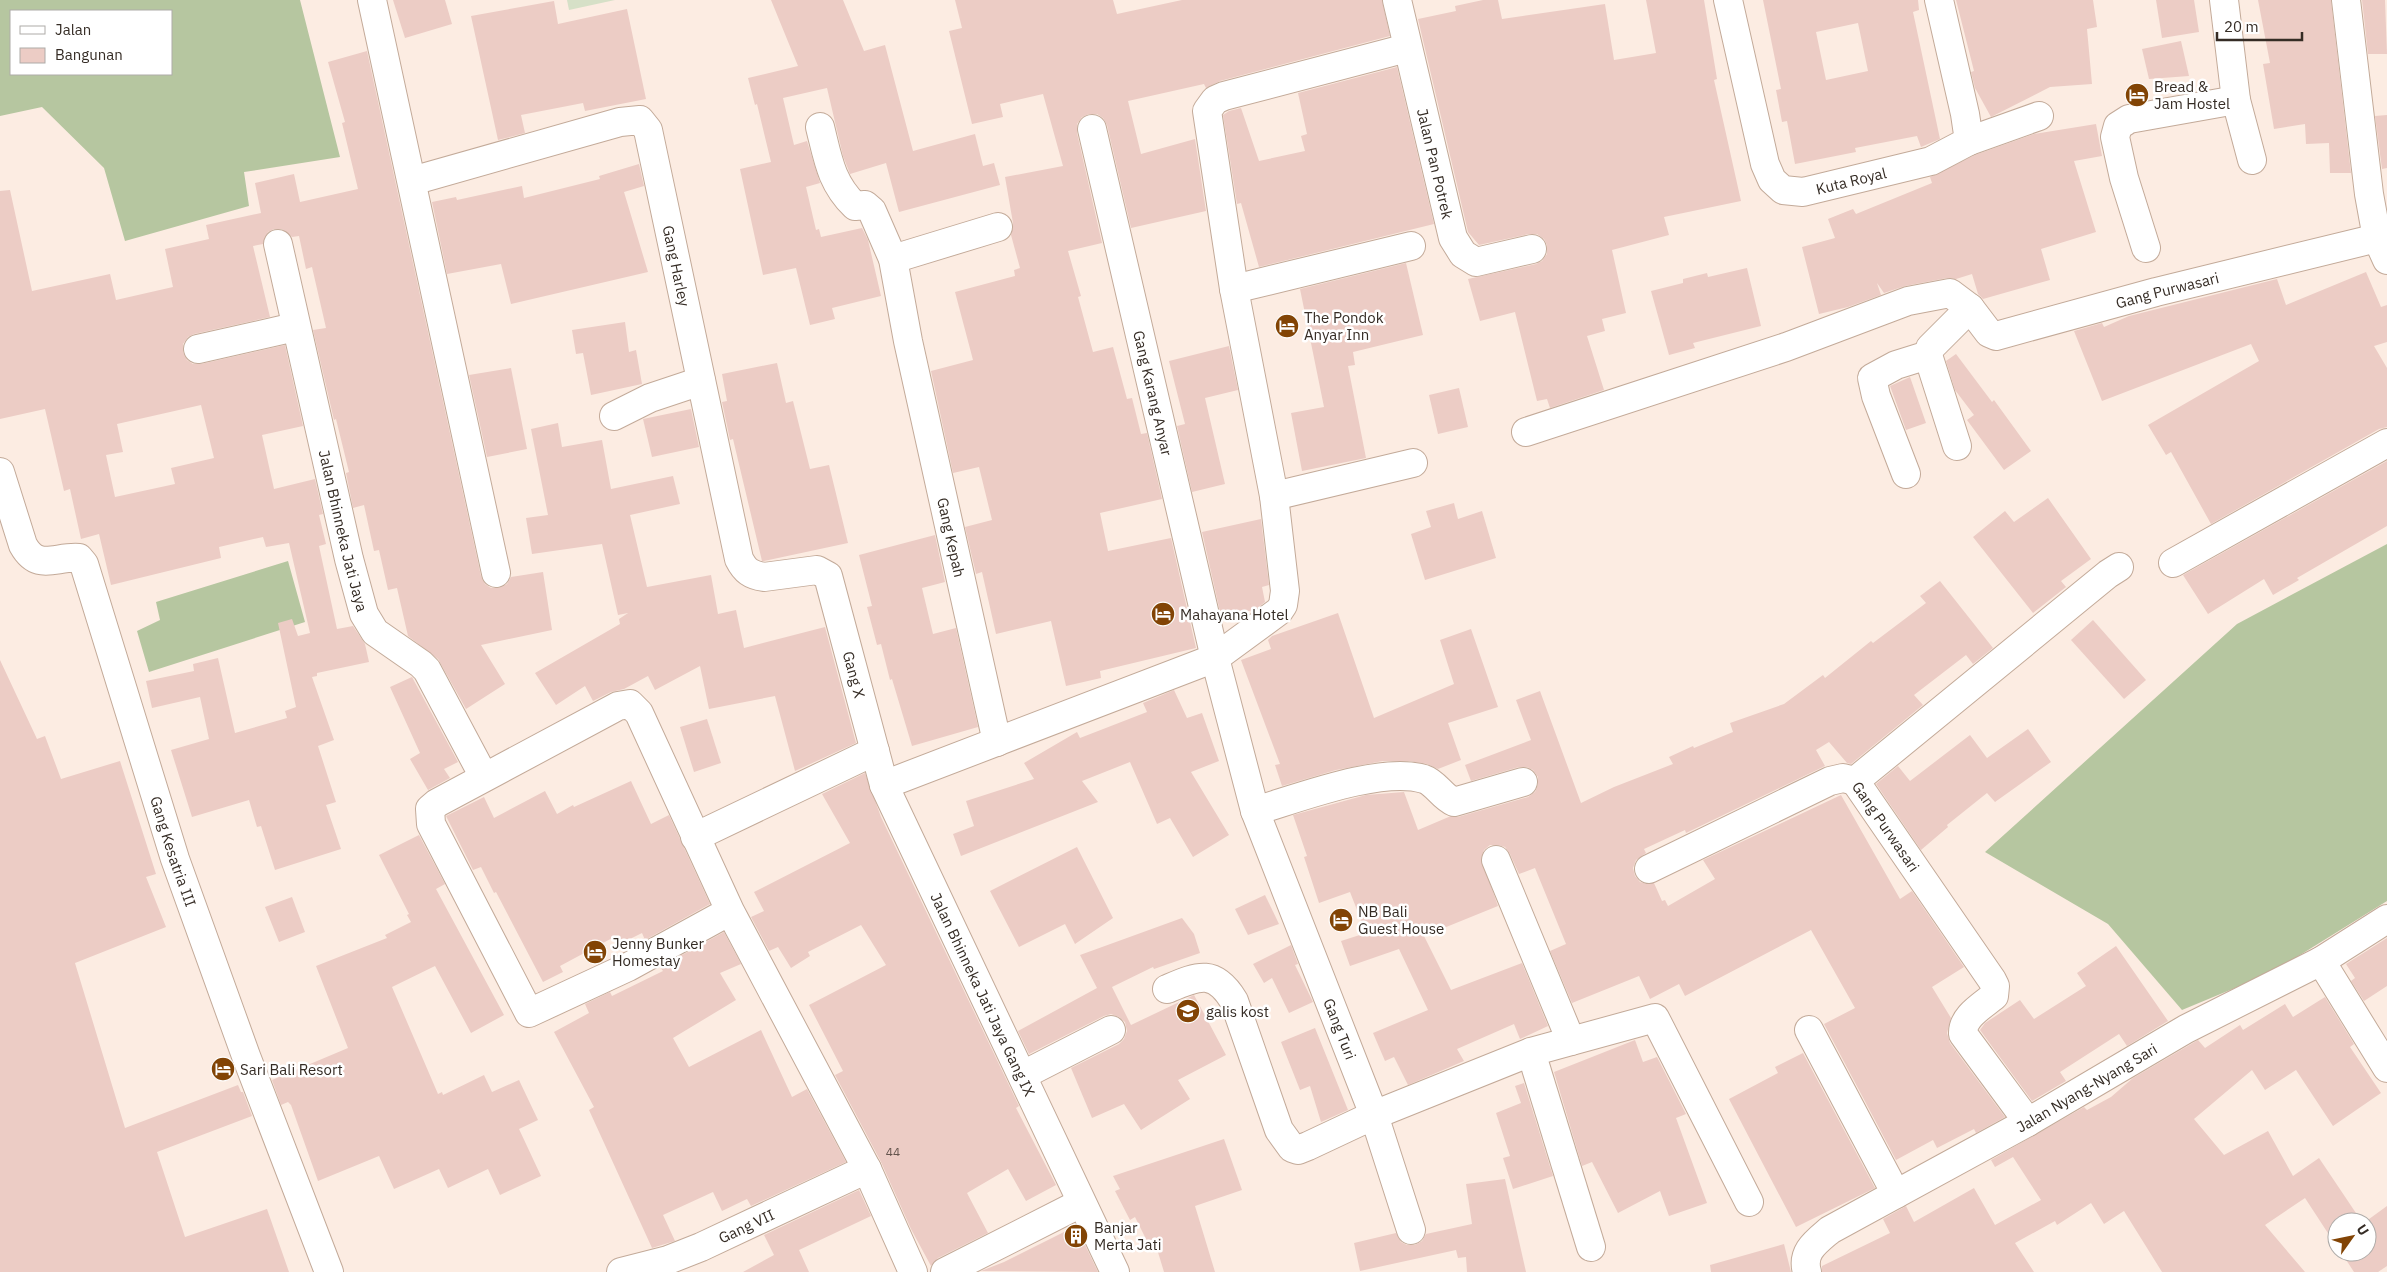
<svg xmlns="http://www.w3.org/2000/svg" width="2387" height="1272" font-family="'IBM Plex Sans',sans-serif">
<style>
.green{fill:#d6e0c7}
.forest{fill:#b6c6a0;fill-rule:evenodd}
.building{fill:#ecccc5;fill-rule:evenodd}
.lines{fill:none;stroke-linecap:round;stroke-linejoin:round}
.minor-casing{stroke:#c3aa99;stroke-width:30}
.minor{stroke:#fff;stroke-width:28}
.labels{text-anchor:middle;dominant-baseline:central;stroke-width:5;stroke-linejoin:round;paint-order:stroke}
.number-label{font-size:12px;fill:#63544d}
.poi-label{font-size:15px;fill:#352c25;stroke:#fff;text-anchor:start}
.street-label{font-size:15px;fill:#352c25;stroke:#fff}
</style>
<rect width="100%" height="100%" fill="#fcece2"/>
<polygon class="green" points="567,0 615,0 569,10"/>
<g class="forest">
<path d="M0,0h300l40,157 -96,15 5,34 -124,35 -21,-73 -62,-61 -42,9zM11,11h160v63h-160z"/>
<polygon points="2387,544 2387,901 2271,973 2182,1010 2108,924 1985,852 2237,624"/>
<polygon points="288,561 305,622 149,672 137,631 160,620 156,602"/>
</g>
<g class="building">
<polygon points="393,0 445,0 452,24 405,38"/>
<polygon points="771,0 843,0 864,51 885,45 913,151 975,134 983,166 994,163 1000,185 899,212 886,163 850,174 843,156 827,88 783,98 794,145 807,141 820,183 806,187 816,230 819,229 821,237 862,228 868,240 881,296 832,308 835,319 810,325 796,268 763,275 740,169 771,162 757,104 755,105 748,78 798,66"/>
<polygon points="955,0 1113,0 1117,14 1182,0 1382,0 1390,36 1220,81 1206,88 1204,84 1128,101 1141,154 1195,139 1206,211 1131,228 1107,125 1103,118 1097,114 1089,114 1082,117 1077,124 1077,133 1102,243 1068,251 1081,296 1078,297 1093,352 1113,347 1127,399 1132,398 1141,434 1147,433 1162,499 1100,513 1108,551 1171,538 1196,648 1100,671 1101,678 1066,686 1051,621 996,634 982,572 976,574 965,527 992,520 979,467 953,473 931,371 973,360 955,292 1015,276 1014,270 1020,268 1011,235 1013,223 1005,177 1063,166 1043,94 1000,104 1003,117 972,124 949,31 962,28"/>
<polygon points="1483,0 1498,0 1502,19 1605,4 1614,60 1656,53 1646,0 1704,0 1717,79 1714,80 1741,201 1664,217 1669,235 1612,250 1626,313 1602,319 1605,331 1587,336 1604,390 1550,408 1547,399 1537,401 1515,312 1480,321 1468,279 1536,264 1542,261 1547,254 1547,245 1544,239 1537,234 1529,234 1479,245 1468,232 1418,19 1456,11 1455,6"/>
<path d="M1763,0h155l1,10 -6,2 27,127 -19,8 -4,-11 -62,12 1,4 -61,12 -8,-43 -5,1 -6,-32 5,-1zM1858,23l10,48 -42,9 -10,-48z"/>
<polygon points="1956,0 2093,0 2097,27 2087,29 2092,84 2050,87 1991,117 1975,88 1971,72 1974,71"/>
<polygon points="2156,0 2194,0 2199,32 2162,38"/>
<polygon points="2258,0 2331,0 2351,173 2330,173 2329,143 2306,144 2305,124 2274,129 2263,64 2270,63"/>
<polygon points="2362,0 2385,0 2387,54 2368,54"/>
<polygon points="554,1 558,24 627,9 646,99 585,111 583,103 521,115 525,133 498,140 471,16"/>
<polygon points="2181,41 2189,76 2149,79 2142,49"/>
<path d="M367,51l114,525 4,8 6,4h8l8,-4 4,-7 32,-5 9,58 -71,15 24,39 -39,25 -28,-50 -30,-23 -11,-48 -9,2 -9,-40 -5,1 -10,-46 -11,3 -7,-35 3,-1 -13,-53 -2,1 -21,-90 13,-2 -14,-61 -6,2 -7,-33 -7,1 -10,-8h-8l-6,3 -5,12 -10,2 17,71 -76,17 -6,3 -5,7v8l4,8 6,4h8l84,-19 18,81 -41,9 12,54 41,-10 8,35 -4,1 7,29 -7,2 18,83 16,-3 12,18 4,18 -52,11v3l-5,1 22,63 -16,6 18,56 -10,3 15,44 -66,21 -14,-44 -4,1 -8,-27 -57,17 -21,-67 38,-11 -9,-42 -48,11 -6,-27 48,-10 -1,-7 25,-6 17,75 52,-15 -2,-7 11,-4 -18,-84 14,-4 6,17 12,-3 -21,-90 -23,4 -3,-10 -44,10 2,11 -110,27 -12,-51 -18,5 -11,-50 -6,2 -19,-82 -45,10v-228l10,-1 22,101 78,-17 6,26 57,-13 -8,-38 44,-10 -3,-14 55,-12 -6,-30 39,-9 6,28 58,-13 -16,-66 3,-1 -17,-60zM201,405l13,53 -43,10 4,16 -60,13 -9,-42 17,-3 -6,-28z"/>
<polygon points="1397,67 1434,224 1259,267 1241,203 1237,204 1223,115 1229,111 1241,108 1259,161 1305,151 1301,136 1307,134 1298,93"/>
<polygon points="2387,115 2387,168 2382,169 2375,116"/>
<polygon points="2096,124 2102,156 2074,161 2096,232 2041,249 2050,280 1983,299 1978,294 1972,274 1956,279 1947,278 1905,286 1884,293 1877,283 1881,295 1848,307 1819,314 1802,247 1835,238 1828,219 1853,209 1856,214 1932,183 1930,177 1975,155 2034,134"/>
<polygon points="639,164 644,186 624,192 648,272 511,304 501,264 447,274 432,202 456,197 457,200 522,186 524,198 600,179 599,176"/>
<polygon points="1406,263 1423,335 1353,352 1355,365 1348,366 1366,458 1302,471 1291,413 1324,407 1300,289"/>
<polygon points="1747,268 1761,326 1693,343 1695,348 1669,355 1651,291 1683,283 1683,279 1707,273 1708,277"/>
<polygon points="2366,272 2381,307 2387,305 2387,342 2374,346 2387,368 2387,427 2379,429 2211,524 2171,452 2166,455 2148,425 2259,361 2251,344 2102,401 2074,331 2102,323 2104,327 2129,316 2277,279 2286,305"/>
<polygon points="625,322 629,352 636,350 642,384 591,395 583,353 576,354 572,330"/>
<polygon points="1229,346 1238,390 1205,398 1225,484 1192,492 1177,426 1185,424 1169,361"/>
<polygon points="1956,354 1992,402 1994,400 2031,451 2004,470 1967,420 1974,415 1955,390 1946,361"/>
<polygon points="777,363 786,403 793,401 810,469 829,465 848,543 764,561 762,561 733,439 730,440 722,402 727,401 722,374"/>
<polygon points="511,368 527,449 487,457 469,375"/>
<polygon points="1910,377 1926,423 1906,430 1890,386"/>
<polygon points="1459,388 1468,427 1438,434 1429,395"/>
<polygon points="691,409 699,447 652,457 643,419"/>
<polygon points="558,423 562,447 602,440 611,489 673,476 680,504 630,515 647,587 711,575 718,614 736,610 744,648 825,627 856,743 795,771 775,696 709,709 700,666 655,690 648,676 624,689 611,692 593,701 585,686 556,705 535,673 620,624 619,619 628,613 618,615 602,544 532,554 526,518 548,515 531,429"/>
<polygon points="2387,461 2387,526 2297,578 2299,580 2273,595 2264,579 2208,614 2183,575"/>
<polygon points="2048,498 2091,559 2061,581 2066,587 2033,613 1973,537 2005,511 2014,522"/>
<polygon points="1454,503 1458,519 1482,511 1496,558 1425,580 1411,534 1431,527 1426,511"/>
<polygon points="1261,519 1269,585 1262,587 1265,602 1255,610 1221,616 1202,532"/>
<polygon points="935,535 945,582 922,588 933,634 956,628 978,727 912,746 892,679 890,680 881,644 877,645 867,607 872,606 859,555"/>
<polygon points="1940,581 1993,648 1973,664 1966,655 1914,695 1923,705 1851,764 1847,763 1829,742 1816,750 1825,766 1686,833 1685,830 1644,849 1646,853 1636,860 1633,868 1635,876 1640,882 1647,884 1654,883 1662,901 1665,900 1668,906 1715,879 1703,860 1841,795 1900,899 1912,891 1964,967 1932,987 1951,1018 1947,1033 1950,1043 2005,1117 1976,1133 1974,1129 1937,1148 1933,1140 1896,1160 1824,1024 1855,1008 1811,930 1685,996 1679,984 1650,999 1639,976 1572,1003 1550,951 1566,944 1535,868 1519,874 1510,854 1505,847 1498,845 1490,845 1484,850 1481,858 1498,906 1424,936 1451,990 1522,963 1548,1026 1520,1039 1514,1024 1457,1049 1464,1061 1408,1085 1394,1057 1385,1061 1373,1033 1428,1010 1399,949 1350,966 1341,941 1366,933 1350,892 1319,903 1304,857 1307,856 1293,815 1366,795 1404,792 1418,830 1451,816 1458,817 1528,797 1535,792 1538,785 1538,777 1533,770 1527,767 1519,767 1471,781 1465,765 1531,740 1516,700 1540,691 1581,803 1614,787 1673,764 1669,757 1693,746 1694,748 1733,732 1730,723 1784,704 1823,675 1825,678 1871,641 1873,643 1926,603 1920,596"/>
<polygon points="1338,613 1374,718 1454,684 1440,640 1471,629 1498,707 1448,723 1461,760 1438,769 1427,764 1409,761 1383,761 1336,770 1282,786 1275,765 1280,764 1241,660 1271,649 1268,640 1272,636"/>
<polygon points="2093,620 2146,680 2124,699 2071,640"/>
<polygon points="0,660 37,739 45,736 61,779 120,761 156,874 146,877 166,927 75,963 125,1128 238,1085 241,1092 243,1092 252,1116 157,1152 185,1237 267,1209 289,1272 0,1272"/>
<polygon points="412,677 458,762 444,769 450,778 428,790 410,759 420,753 390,687"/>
<polygon points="1174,690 1187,718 1202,713 1219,761 1191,772 1229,835 1193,857 1170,818 1157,824 1130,762 1082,781 1098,802 961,856 953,834 974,826 966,801 1034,779 1024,763 1077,732 1080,738 1147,712 1143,703"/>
<polygon points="707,719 721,763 694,772 680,727"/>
<polygon points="2028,729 2051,762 1995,802 1987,793 1947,825 1948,827 1921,850 1876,784 1898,766 1910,781 1970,735 1987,758"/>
<polygon points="865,773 881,817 1019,1106 1016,1108 1056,1185 1026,1201 1008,1169 967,1193 988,1233 938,1258 931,1266 911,1229 881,1162 835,1075 843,1071 809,1005 886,965 861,925 808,952 810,956 791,968 778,947 769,951 751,917 764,911 754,892 850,843 822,794"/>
<polygon points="631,781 651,824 669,815 710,904 645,940 642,933 620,944 616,936 560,966 563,972 543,982 496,892 494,893 481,867 473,870 446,816 484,797 494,818 545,791 557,814 573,805 574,807"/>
<polygon points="419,835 445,884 436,889 504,1015 471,1033 435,966 392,987 438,1094 442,1092 443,1095 484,1075 492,1092 519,1080 538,1120 519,1129 541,1176 500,1195 488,1169 448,1188 439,1169 394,1189 379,1156 318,1181 291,1105 288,1102 281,1105 272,1080 348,1048 316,966 387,938 385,935 411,922 407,915 409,914 379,855"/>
<polygon points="1077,847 1113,918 1075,944 1065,924 1019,947 990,891"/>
<polygon points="1265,895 1279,924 1248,935 1235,909"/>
<polygon points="292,897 305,932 279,942 265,907"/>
<polygon points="1182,918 1194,934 1200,953 1154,969 1153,967 1112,987 1131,1025 1194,995 1226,1055 1178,1080 1190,1099 1141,1130 1124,1104 1092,1118 1071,1068 1119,1044 1124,1039 1127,1031 1125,1022 1119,1017 1111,1014 1104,1016 1029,1054 1018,1031 1097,988 1080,955"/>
<polygon points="724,932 741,964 720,973 736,1000 673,1038 689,1067 761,1030 792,1097 807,1089 846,1162 751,1206 747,1199 722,1211 713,1192 663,1215 675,1241 652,1248 589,1110 594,1107 554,1032 589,1013 585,1004 610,992 612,996 663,971 660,967"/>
<polygon points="2387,938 2387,986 2364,1001 2351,981 2355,978 2346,964"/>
<polygon points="1291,945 1298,964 1295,965 1313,1002 1289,1013 1272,978 1264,983 1253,964"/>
<polygon points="2116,946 2168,1021 2127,1046 2119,1034 2060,1072 2066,1081 2032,1101 1980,1030 1985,1023 2020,1000 2034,1019 2086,986 2077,973"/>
<polygon points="2325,997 2354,1044 2350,1047 2381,1093 2333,1126 2296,1070 2265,1090 2252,1070 2194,1119 2224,1155 2268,1131 2293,1176 2319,1158 2362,1222 2337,1222 2337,1247 2305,1198 2265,1225 2305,1272 2162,1272 2124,1211 2104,1224 2091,1203 2057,1225 2055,1221 2015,1243 2034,1272 1822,1272 1822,1266 1890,1233 1883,1219 1906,1206 1914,1222 1974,1188 1995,1225 2041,1200 2013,1157 1995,1167 1991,1160 2084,1107 2087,1110 2111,1097 2133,1078 2198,1040 2205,1048 2240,1025 2243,1030 2285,1004 2293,1017"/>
<polygon points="1315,1028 1348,1110 1321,1122 1310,1086 1300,1090 1281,1042"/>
<polygon points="1635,1040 1643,1062 1657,1057 1686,1114 1676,1118 1707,1203 1669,1216 1660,1191 1618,1213 1592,1162 1582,1166 1554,1072"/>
<polygon points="1803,1053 1875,1188 1796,1227 1729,1099 1778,1073 1775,1067"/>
<polygon points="1524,1083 1553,1176 1513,1189 1503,1158 1510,1156 1496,1113 1521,1103 1515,1086"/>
<polygon points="1224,1139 1242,1190 1195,1206 1215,1272 1164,1272 1157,1249 1152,1251 1135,1217 1130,1220 1115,1191 1120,1189 1113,1176"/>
<polygon points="1505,1179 1526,1272 1467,1272 1466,1257 1458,1258 1456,1250 1360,1271 1354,1243 1396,1233 1401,1242 1407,1245 1415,1245 1422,1241 1426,1234 1472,1224 1466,1184"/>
<polygon points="859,1190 871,1216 799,1250 809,1272 743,1272 774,1255 764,1235"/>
<polygon points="2387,1206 2387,1266 2378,1272 2354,1272 2341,1252 2367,1252 2367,1222 2365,1222"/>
<polygon points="1076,1226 1098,1272 981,1271 1004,1262"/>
<polygon points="1784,1244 1791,1272 1711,1272 1710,1265"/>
</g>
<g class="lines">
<g class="minor-casing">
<g id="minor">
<polyline points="372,0 496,573"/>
<path id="s1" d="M1397,0l56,238 10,16 13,8 56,-13"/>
<path id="s2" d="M1728,0l37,164 7,16 11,10 20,2 128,-31 38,-20 -4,-27 -26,-114"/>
<polyline points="2224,0 2236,100"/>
<polyline points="2346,0 2369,194 2377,238 2387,260"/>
<path id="s3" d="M820,127c8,32 11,56 35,79l10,-1 7,6 21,48 15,82 89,401"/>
<path id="s4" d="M1092,129l123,529 40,153 119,304 157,-63 124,-34 94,184"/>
<polyline points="1969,141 2039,116"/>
<path id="s5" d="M412,181l208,-59 20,-2 8,10 91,429c6,12 12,16 25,18l53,-7 11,6 56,209 231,487"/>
<path id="s6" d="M278,244l71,315 15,55 11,18 46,32 6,6 57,107"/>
<polyline points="2146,248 2124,178 2115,137 2118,126 2129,119 2236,100 2252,160"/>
<polyline points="893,259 998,227"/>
<polyline points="1234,289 1411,246"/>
<polyline points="198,349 295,327"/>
<polyline points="1928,355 1957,446"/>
<polyline points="614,416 650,398 701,381"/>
<path id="s7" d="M1526,432l260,-85 122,-46 42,-8 20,15 19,25 7,3 160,-44 221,-54"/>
<path id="s8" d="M0,472l23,73c15,27 32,11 56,13l5,6 91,295 71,197 83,216"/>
<polyline points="1906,474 1876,396 1872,378 1896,365 1928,355 1930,348 1970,308"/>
<polyline points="1274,496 1413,463"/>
<polyline points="2173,563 2387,443"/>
<path id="s9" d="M1855,781l137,199 3,6 -1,10c-12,10 -32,21 -31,38l65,88"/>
<polyline points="1855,781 2108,574 2119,567"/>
<polyline points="884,785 1215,658 1279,611 1283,605 1285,591 1274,496 1234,289 1207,111 1215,100 1224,96 1407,48"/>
<path d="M1255,811c44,-13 126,-45 169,-32 12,4 18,18 30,23l69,-20"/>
<polyline points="695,837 875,751"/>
<polyline points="1496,860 1571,1041"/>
<polyline points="1649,869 1830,781 1843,778 1855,781"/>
<polyline points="730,911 628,967 529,1013 431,824 430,809 437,803 618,706 630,704 639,713 730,911 867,1169 913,1272"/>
<polyline points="2321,961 2387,1068"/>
<path d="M1167,989c31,-13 47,-21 67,12l45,129 13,18 6,2 10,-4 66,-31 37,115"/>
<polyline points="1809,1030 1896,1194"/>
<polyline points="1531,1052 1591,1247"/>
<polyline points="1023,1075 1111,1030"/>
<path id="s10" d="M621,1272l47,-12 33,-13 166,-78"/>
<polyline points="945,1272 1081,1203"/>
<path id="s11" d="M1807,1272c-6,-20 9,-30 23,-42l198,-108 158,-93 135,-68 66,-42"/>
</g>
</g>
<use href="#minor" class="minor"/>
</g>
<defs>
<g id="hotel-disc" transform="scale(1.25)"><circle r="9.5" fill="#824405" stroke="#fff"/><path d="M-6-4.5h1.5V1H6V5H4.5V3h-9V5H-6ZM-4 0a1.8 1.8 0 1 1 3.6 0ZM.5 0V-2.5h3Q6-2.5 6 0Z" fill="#fff"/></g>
<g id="school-disc" transform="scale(1.25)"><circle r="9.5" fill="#824405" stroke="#fff"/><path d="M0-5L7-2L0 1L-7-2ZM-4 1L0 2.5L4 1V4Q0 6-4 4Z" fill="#fff"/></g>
<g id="building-disc" transform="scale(1.25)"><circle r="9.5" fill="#824405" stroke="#fff"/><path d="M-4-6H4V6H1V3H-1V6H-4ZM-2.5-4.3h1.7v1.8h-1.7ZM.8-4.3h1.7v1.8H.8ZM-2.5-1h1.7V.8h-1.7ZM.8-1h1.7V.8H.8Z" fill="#fff"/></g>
</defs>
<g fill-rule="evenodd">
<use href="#hotel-disc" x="2137" y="95"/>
<use href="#hotel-disc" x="1287" y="326"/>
<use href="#hotel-disc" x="1163" y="614"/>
<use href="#hotel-disc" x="1341" y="920"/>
<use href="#hotel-disc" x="595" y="952"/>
<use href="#school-disc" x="1188" y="1011"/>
<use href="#hotel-disc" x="223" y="1069"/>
<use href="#building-disc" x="1076" y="1236"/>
</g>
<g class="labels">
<g class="number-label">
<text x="893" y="1151">44</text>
</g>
<g class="poi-label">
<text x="2154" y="86">Bread &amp;<tspan x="2154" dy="17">Jam Hostel</tspan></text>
<text x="1304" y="317">The Pondok<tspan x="1304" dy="17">Anyar Inn</tspan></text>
<text x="1180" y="614">Mahayana Hotel</text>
<text x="1358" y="911">NB Bali<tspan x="1358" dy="17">Guest House</tspan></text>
<text x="612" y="943">Jenny Bunker<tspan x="612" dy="17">Homestay</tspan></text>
<text x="1206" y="1011">galis kost</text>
<text x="240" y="1069">Sari Bali Resort</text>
<text x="1094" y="1227">Banjar<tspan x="1094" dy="17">Merta Jati</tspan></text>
</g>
<g class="street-label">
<text stroke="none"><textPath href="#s1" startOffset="168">Jalan Pan Potrek</textPath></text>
<text stroke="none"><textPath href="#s2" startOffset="270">Kuta Royal</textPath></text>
<text stroke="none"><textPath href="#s5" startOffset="388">Gang Harley</textPath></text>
<text stroke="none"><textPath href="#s7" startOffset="688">Gang Purwasari</textPath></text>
<text stroke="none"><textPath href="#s4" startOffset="271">Gang Karang Anyar</textPath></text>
<text stroke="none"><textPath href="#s6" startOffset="294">Jalan Bhinneka Jati Jaya</textPath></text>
<text stroke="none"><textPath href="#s3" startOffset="444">Gang Kepah</textPath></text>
<text stroke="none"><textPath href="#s5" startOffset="888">Gang X</textPath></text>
<text stroke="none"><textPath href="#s9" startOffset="55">Gang Purwasari</textPath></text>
<text stroke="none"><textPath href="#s8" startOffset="448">Gang Kesatria III</textPath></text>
<text stroke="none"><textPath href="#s5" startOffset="1234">Jalan Bhinneka Jati Jaya Gang IX</textPath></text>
<text stroke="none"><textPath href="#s4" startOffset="935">Gang Turi</textPath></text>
<text stroke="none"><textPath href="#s11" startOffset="345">Jalan Nyang-Nyang Sari</textPath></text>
<text stroke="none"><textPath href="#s10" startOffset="134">Gang VII</textPath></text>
</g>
</g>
<rect x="10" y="10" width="162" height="65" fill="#ffffff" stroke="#aeaba8"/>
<rect x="20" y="26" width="25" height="8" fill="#ffffff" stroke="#aeaba8"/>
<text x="55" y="35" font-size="15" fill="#352c25">Jalan</text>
<rect x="20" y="48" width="25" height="15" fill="#ecccc5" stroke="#aeaba8"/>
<text x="55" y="60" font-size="15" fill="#352c25">Bangunan</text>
<g transform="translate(2352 1237) rotate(57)"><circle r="24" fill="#ffffff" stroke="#aeaba8"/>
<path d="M0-4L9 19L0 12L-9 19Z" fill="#824405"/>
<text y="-8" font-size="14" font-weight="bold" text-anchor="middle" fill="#352c25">U</text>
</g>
<path d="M2217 32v8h85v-8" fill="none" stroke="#352c25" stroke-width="2.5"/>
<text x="2224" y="32" font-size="15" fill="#352c25" stroke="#ffffff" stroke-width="4" paint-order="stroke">20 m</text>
</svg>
